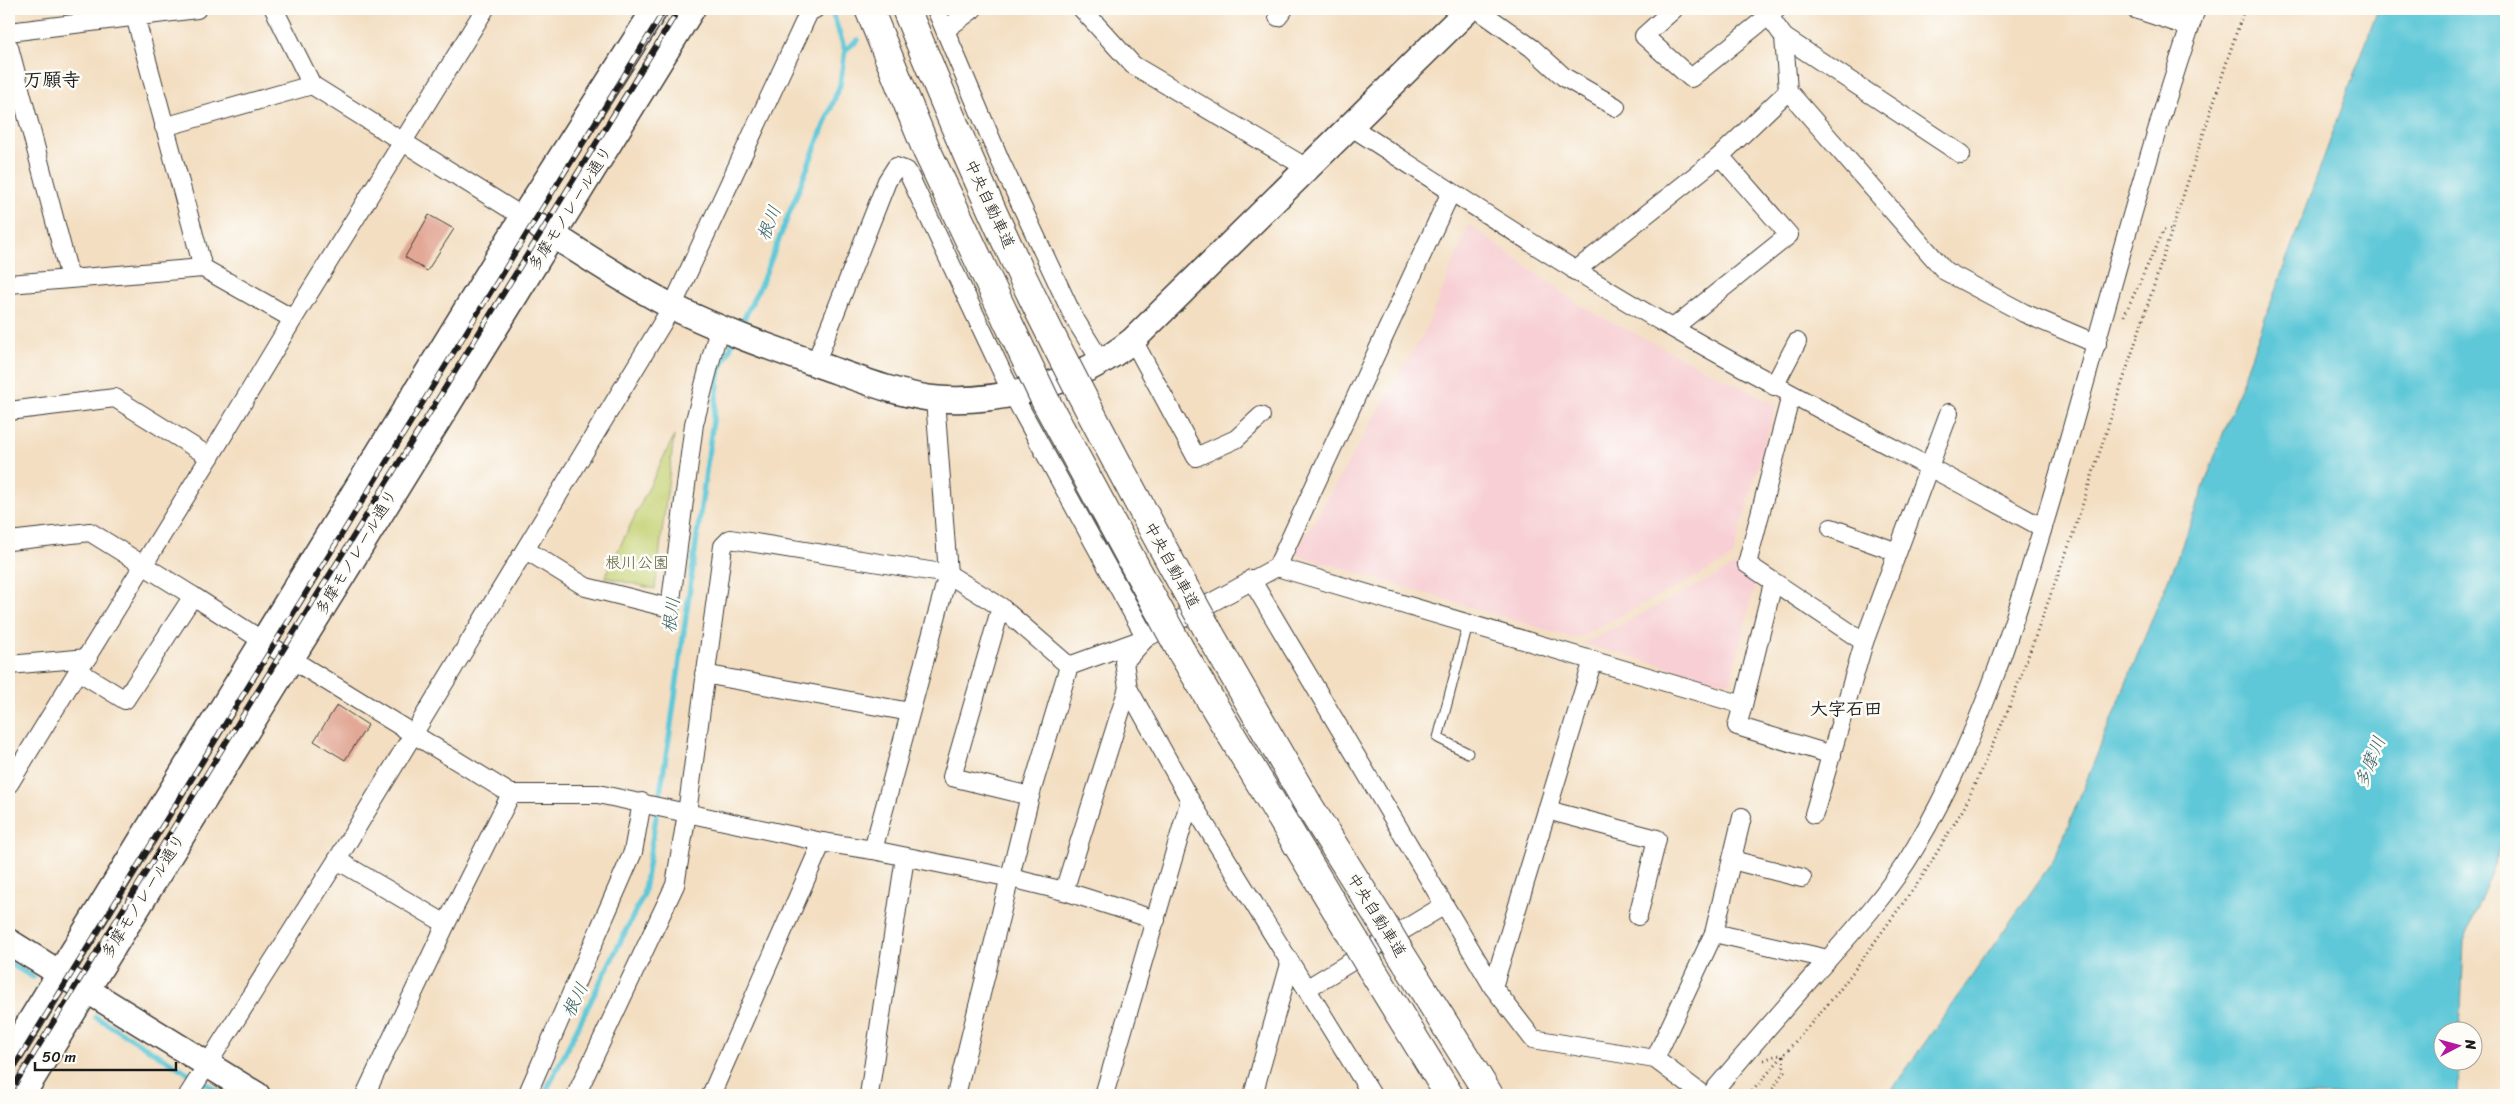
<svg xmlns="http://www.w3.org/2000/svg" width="2515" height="1104" font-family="Sriracha,'Klee One',sans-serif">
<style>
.built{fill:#f7cfd4}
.green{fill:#c4d173;stroke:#707648}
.water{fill:#5ec8d8;stroke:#3d727a}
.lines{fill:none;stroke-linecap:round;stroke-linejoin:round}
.stream{stroke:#5ec8d8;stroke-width:5.5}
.building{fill:#e2a795}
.lane-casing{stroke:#3c3935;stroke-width:11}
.street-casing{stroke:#3c3935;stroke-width:20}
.secondary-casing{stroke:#3c3935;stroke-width:28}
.highway-casing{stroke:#3c3935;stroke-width:30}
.path{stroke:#3c3935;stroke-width:3;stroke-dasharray:1 4;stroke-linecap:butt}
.lane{stroke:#fff;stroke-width:9}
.street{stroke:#fff;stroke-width:18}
.secondary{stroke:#fff;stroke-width:25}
.highway{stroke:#fff;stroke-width:28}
.rail-casing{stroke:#1c1c1c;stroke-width:5.5}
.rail{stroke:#fdfcf7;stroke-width:4;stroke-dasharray:11;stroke-linecap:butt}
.highway-bridge-casing{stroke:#3c3935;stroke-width:30;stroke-linecap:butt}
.highway-bridge{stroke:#fff;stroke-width:28}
.labels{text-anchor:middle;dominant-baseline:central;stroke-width:5;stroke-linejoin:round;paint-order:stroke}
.street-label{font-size:16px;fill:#1c1c1c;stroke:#fdfcf7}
.park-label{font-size:16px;fill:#575b3a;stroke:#fdfcf7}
.water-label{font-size:18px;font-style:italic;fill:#366167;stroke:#fdfcf7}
.neighbourhood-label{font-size:18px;font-weight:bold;fill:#1c1c1c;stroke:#fdfcf7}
.quarter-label{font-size:19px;font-weight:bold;fill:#1c1c1c;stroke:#fdfcf7}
</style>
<rect width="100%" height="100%" fill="#fdfcf7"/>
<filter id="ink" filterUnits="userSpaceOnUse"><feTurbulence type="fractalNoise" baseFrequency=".02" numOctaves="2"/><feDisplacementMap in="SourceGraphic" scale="10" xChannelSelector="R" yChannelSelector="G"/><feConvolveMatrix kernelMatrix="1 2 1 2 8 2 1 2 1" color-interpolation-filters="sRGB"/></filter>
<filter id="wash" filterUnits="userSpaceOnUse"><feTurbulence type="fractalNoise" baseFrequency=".0096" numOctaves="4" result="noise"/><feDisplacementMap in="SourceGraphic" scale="20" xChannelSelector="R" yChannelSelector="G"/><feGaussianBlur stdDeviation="1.12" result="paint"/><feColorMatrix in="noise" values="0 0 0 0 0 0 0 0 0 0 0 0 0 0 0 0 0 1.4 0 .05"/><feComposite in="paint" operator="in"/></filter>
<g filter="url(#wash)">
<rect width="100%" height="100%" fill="#f3dec1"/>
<g class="built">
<polygon points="1469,225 1582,307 1776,405 1732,558 1576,639 1295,554 1426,329"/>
<polygon points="1735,566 1757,577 1730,683 1583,644"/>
</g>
<polygon class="green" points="674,436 655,589 605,577"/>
<polygon class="water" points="2378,9 2506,9 2506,834 2464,941 2460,1031 2442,1032 2442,1062 2459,1062 2458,1095 1888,1095 2055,858 2185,538"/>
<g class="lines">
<g class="stream">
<polyline points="845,50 858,40"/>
<polyline points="739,329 762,282 840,85 845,50 831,9"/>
<polyline points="9,963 33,977"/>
<polyline points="96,1017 224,1095"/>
<polyline points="544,1095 643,896 670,732 720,370 734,340"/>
</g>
</g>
<g id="blocks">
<g class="building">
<polygon points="429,215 454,229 427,271 405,257"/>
<polygon points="337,705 368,725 345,760 314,741"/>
</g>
</g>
</g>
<g filter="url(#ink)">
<use href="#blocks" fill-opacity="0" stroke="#3c3935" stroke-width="1"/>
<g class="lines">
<g class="lane-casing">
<polyline id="lane" points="1468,753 1438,738 1468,624"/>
</g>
<g class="street-casing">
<g id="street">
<polyline points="274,9 312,85 523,217"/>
<polyline points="936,9 1000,160 1073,316 1102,363"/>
<polyline points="1082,9 1133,65 1307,168"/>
<polyline points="1477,9 1532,48 1564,77 1616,107"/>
<polyline points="1674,9 1644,36 1691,78 1777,9"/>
<polyline points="1764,9 1784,37 1788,91 1945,271 2024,313 2097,344"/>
<polyline points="2135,9 2190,27"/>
<polyline points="135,16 203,268"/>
<polyline points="1278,17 1284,9"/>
<polyline points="945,30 973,9"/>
<polyline points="9,32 197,9"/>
<polyline points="1784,37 1961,154"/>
<polyline points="9,47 70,278"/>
<path d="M1350,126c107,69 214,140 324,203 122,70 246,132 369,199"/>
<polyline points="164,127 312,85"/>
<polyline points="1575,271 1720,156 1788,91"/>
<polyline points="9,284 203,268 293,319 485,9"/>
<polyline points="1673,328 1789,235 1720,156"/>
<polyline points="1133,340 1196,457 1236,439 1261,416"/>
<polyline points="815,364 887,181 896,167 907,171 1012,393 1146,638 1124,662 1128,688 1190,800 1372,1095"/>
<polyline points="1774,386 1797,342"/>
<polyline points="1791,395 1747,564 1864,642 1949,413"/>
<polyline points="9,411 115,398 210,457 78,671 125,700 193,596 291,659 511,794 598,794 822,842"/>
<polyline points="210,457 293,319"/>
<polyline points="1831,528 1897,552"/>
<polyline points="9,541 90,532 193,596"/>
<polyline points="526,550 586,587 670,608 694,424 719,328"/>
<polyline points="1277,567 1743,705 1773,583"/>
<polyline points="1251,579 1493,987 1533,1039 1655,1059 1703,1095"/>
<polyline points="1001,607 952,777 1030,796"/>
<polyline points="9,665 88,658"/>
<polyline points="1069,666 1146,638 1277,567 1451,192"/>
<polyline points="704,674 910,712"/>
<polyline points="1743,705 1737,726 1832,755"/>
<polyline points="9,784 78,671"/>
<polyline points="1547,810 1657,839 1638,916"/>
<polyline points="1814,814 1864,642"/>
<polyline points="873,850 948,574 935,399"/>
<polyline points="337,860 446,924"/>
<polyline points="1732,860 1802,878"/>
<polyline points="1064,891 1128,688"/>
<polyline points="1714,933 1828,959"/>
<polyline points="1493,987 1593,660"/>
<polyline points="1306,989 1443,906"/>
<polyline points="1655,1059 1714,933 1742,817"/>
<polyline points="188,1095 337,860 672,307 809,12 815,9"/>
<polyline points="365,1095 446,924 511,794"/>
<polyline points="527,1095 633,852 642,802"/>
<polyline points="576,1095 675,885 687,813 723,546 730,539 948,574 1001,607 1069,666"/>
<polyline points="711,1095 822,842 873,850 1011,878 1064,891 1156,920"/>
<polyline points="869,1095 905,857"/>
<polyline points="956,1095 1030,796 1069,666"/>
<polyline points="1104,1095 1190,800"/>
<polyline points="1253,1095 1290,964"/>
<path d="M1710,1095c34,-40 68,-80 103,-119 37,-41 74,-81 102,-128 67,-113 105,-242 142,-368 46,-157 86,-316 139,-471"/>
</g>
</g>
<g class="secondary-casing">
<g id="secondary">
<path d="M540,227c44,27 87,57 133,80 49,24 101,42 152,60 31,11 80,30 113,32 64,5 145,-18 195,-59l336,-331"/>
<polyline points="9,942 257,1095"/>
<polyline points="9,1056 523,217 655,9"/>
<polyline points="22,1095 692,9"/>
</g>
</g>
<g class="highway-casing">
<g id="highway">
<polyline points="1210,634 1309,806 1383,924"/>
<polyline points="1181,651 1355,941"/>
<polyline points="1399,951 1489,1095"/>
<polyline points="1371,968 1449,1095"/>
</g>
</g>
<g class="path">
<polyline points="2124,316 2164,230 2173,229"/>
<polyline points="1764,1060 1777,1055 1783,1056 1784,1071 1769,1095"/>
<polyline points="1749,1095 1839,991 1922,877 1965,806 2009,708 2072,537 2244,9"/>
</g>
<use href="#lane" class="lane"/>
<use href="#street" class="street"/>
<use href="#secondary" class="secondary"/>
<use href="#highway" class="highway"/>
<g class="rail-casing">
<g id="rail">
<polyline points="9,1075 665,9"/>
<polyline points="9,1094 679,9"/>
</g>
</g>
<use href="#rail" class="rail"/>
<g class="highway-bridge-casing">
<g id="highway-bridge">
<polyline points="869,9 927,151 1045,400 1181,651"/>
<path d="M906,9c45,110 92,221 146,328 50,100 104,199 158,297"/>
<polyline points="1383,924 1399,951"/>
<polyline points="1355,941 1371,968"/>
</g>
</g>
<use href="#highway-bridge" class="highway-bridge"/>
</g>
</g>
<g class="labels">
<g class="street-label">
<text transform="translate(990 204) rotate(65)">中央自動車道</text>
<text transform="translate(570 208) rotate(-58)">多摩モノレール通り</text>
<text transform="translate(356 552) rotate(-59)">多摩モノレール通り</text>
<text transform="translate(1172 565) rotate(61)">中央自動車道</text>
<text transform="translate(143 896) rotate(-58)">多摩モノレール通り</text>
<text transform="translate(1377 915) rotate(58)">中央自動車道</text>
</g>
<g class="park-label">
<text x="637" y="562">根川公園</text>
</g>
<g class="water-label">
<text transform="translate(769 223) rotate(-68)">根川</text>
<text transform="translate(671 615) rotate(-82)">根川</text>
<text transform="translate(2370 762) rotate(-68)">多摩川</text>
<text transform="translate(575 1000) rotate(-64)">根川</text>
</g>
<g class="neighbourhood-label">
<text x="1846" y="709">大字石田</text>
</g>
<g class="quarter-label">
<text x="52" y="79">万願寺</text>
</g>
</g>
<rect width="2515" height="1104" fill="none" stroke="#fdfcf7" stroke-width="30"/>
<g transform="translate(2458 1046) rotate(84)"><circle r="24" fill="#fdfcf7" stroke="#a3a29f"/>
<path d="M0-4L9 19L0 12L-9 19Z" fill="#b5179e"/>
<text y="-8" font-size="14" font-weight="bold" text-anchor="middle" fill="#1c1c1c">N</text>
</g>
<path d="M35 1062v8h141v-8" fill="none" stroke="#1c1c1c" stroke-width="2.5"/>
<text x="42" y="1062" font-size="15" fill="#1c1c1c" stroke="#fdfcf7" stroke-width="4" paint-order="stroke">50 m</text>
</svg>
